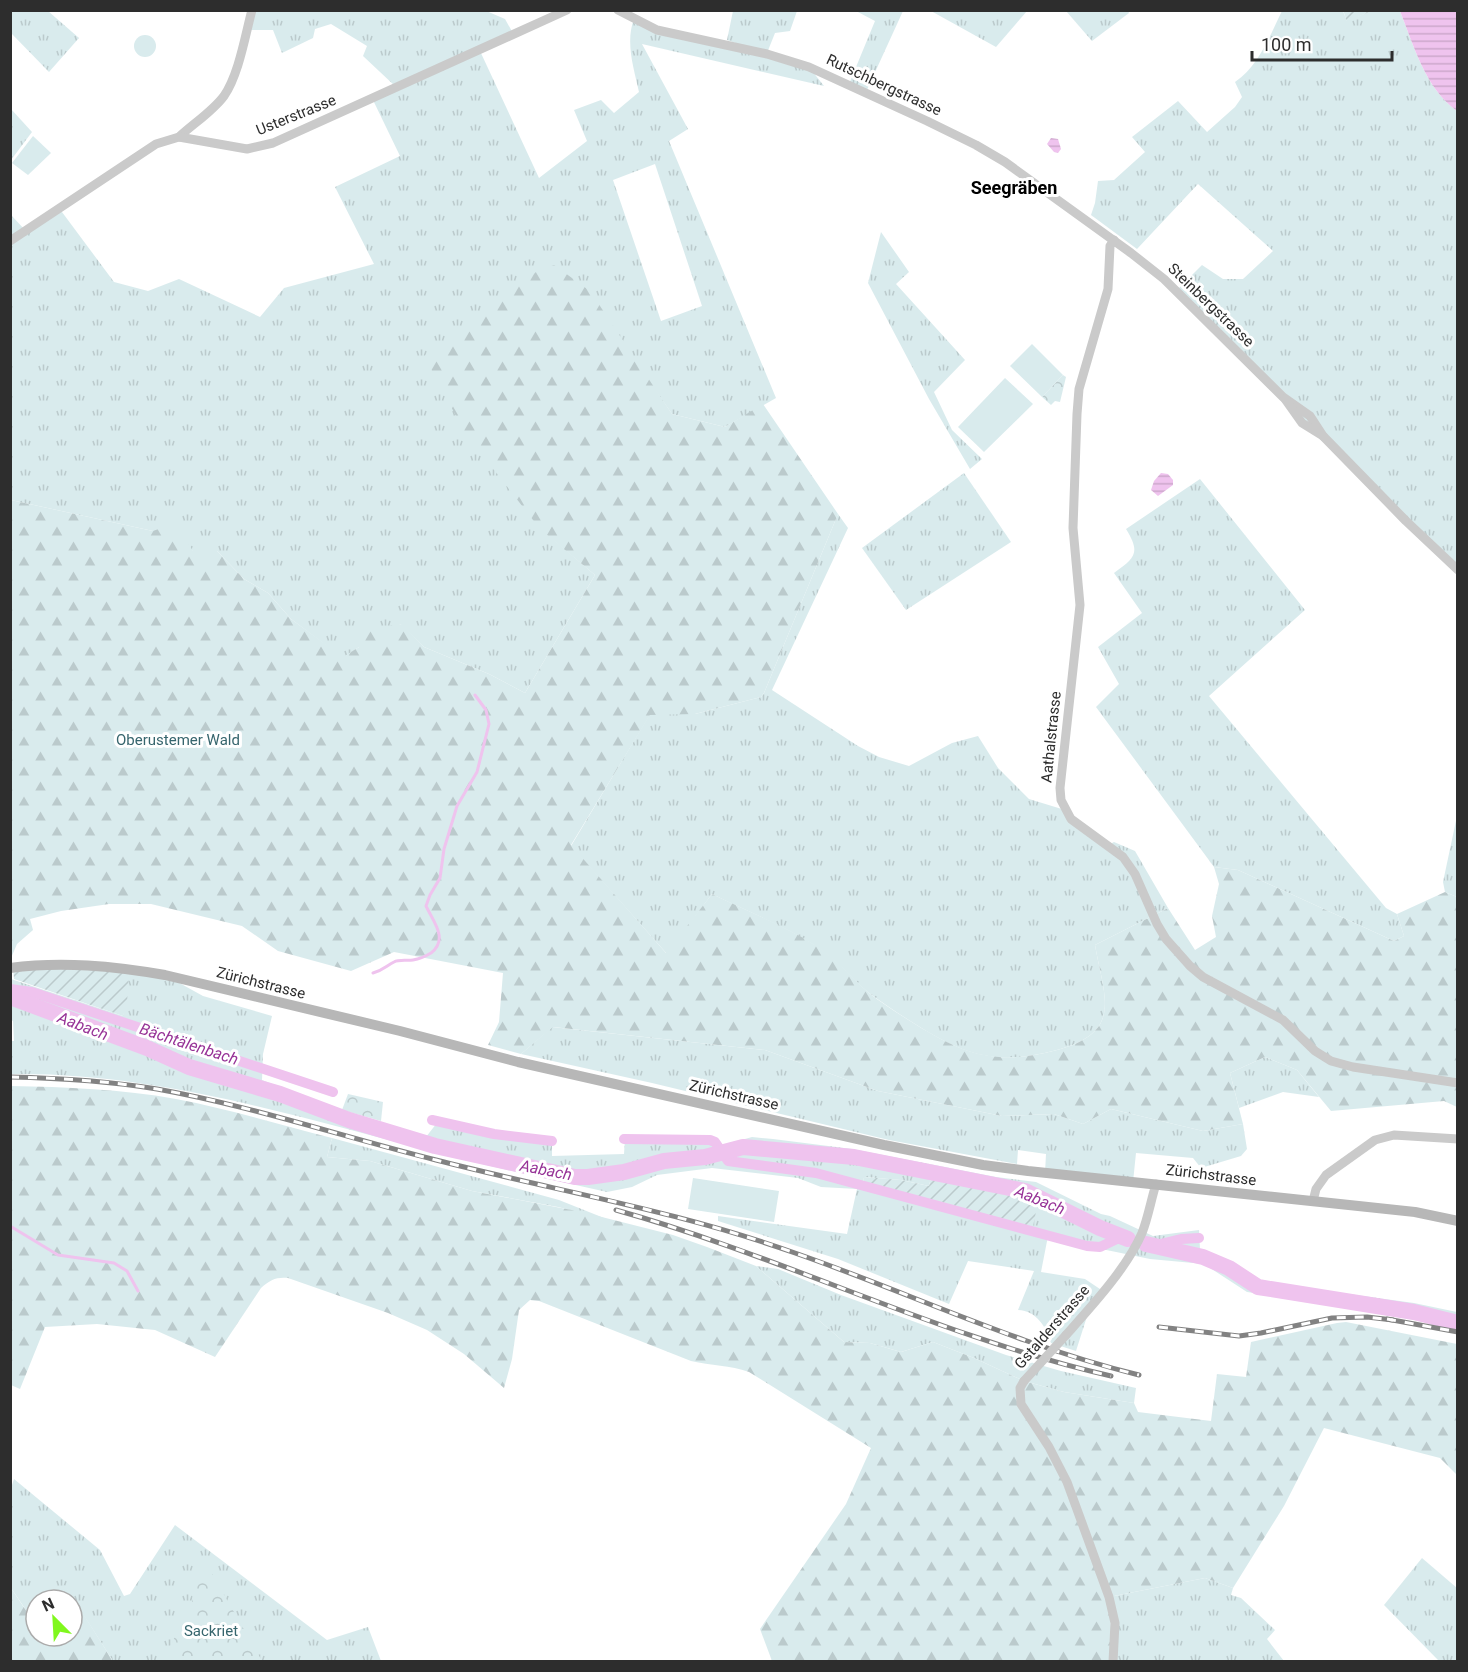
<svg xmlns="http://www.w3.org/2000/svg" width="1468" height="1672" font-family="Roboto,sans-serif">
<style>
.grass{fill:url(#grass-tufts);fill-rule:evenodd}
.forest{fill:url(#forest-firs)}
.park{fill:url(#park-crowns)}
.garden{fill:url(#garden-furrows)}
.pitch{fill:#d9ebed}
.water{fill:url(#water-rules)}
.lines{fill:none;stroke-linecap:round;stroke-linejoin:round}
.stream{stroke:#efc3ee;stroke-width:3}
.canal{stroke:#efc3ee;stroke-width:10}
.river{stroke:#efc3ee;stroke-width:16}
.tertiary{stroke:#cacaca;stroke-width:9}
.secondary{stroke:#b7b7b7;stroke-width:10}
.rail-casing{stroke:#828282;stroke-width:5}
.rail{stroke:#fff;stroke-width:3;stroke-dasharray:9;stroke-linecap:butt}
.tertiary-bridge{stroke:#cacaca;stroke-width:9}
.labels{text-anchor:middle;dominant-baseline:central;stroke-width:6;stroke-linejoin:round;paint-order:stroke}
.street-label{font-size:15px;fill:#2d2d2d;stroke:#fff}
.park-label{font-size:15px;fill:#36656d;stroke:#fff}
.water-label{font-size:16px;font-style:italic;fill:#973397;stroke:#fff}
.quarter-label{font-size:18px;font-weight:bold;fill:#000;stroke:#fff}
</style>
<defs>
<pattern id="grass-tufts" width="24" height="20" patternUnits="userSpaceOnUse" patternTransform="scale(1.5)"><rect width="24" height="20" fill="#d9ebed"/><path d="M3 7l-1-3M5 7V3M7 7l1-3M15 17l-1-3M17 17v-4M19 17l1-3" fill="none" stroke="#bbcacc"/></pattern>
<pattern id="forest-firs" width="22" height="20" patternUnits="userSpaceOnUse" patternTransform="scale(1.5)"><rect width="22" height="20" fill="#d9ebed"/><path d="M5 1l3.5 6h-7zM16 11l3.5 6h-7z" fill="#bbcacc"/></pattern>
<pattern id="park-crowns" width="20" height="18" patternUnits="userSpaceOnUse" patternTransform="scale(1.5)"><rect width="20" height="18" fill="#d9ebed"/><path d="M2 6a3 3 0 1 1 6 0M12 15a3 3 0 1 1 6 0" fill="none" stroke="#bbcacc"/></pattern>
<pattern id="garden-furrows" width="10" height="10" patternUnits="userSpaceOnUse" patternTransform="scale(1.5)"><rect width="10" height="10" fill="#d9ebed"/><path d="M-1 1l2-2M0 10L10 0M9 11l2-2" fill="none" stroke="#bbcacc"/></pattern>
<pattern id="water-rules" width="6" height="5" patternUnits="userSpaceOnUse" patternTransform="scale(1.5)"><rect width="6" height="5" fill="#efc3ee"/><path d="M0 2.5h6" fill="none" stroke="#cda8cc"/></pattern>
</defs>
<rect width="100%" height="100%" fill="#fff"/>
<g class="grass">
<path d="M484,10l21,9 9,16 -34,16 59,127 48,-37 -13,-31 27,-10 13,13 25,-21c-5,-23 -14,-50 -5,-73l23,11 101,21 -31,-11 6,-29h64l-7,20 -15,2 -8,20 42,14 15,19 -182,-42 46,85 -19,12 107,257 -51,29 -53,-13 -37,-53 -95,167 55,47 -70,118 -36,-19 -65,-27 -23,-23 -42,23 -16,11 -52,-39 -23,-26 -24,-14 -27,-28h-24l-40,-20 -142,-31v-285l15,16 33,-23 55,74 34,9 31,-12 81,38 24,-29 90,-24 -39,-77 65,-31 -28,-58 24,-11 -33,-31 4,-10 -36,-22 -16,5 -2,9 -31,15 -9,-23h-27l6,-19zM655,164l47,142 -41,15 -48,-141z"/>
<polygon points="10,11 48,11 79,38 49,72 11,33"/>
<polygon points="856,11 903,11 866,92 849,84 875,21"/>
<polygon points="931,11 1027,11 996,47"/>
<polygon points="1128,11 1129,13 1092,41 1066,11"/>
<path d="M1282,11h61l4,10 24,-10h29c14,35 25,77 57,100v459l-165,-158 -116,-121 26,-26 21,14h20l30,-28 -75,-67 -61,65 -46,-34 4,-12 3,-22 16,-1 31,-28 -13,-15 46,-36 29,31 28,-25 7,-10 -7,-15c24,-16 35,-47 47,-71z"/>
<polygon points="11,109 32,132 11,160"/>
<polygon points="881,232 909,272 896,284 965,360 934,392 952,430 982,459 970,469 929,399 868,283"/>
<polygon points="964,473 1011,542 906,610 862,548"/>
<path d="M1200,479l105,131 -96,86 177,212 11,6 7,22 -10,5 -156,-71 -24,-3 -118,-160 23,-23 -21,-37 44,-34 -28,-40c21,-15 27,-20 12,-44z"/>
<path d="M838,514l10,14 -76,162 86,56 21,11 30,9 43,-23 26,-7 20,32 31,31 36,11 43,35 6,-3 21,9 33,57 -73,37c9,52 29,87 -38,105 -60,16 -91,6 -142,-26 -16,-10 -31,-20 -46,-31 -18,-15 -34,-35 -55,-48 -31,-20 -68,-34 -102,-51l-45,60 -96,-108 79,-132h45l66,-17 3,-4z"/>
<polygon points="1457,816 1457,897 1445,892 1443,882"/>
<path d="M129,969l36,6 38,21 69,20 -9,38 -1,26 72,28 92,29 14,-18 60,15 52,4v18l72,-2 1,-16h83l7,2 5,6 32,-9 21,2 79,10 144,28 40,5 65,32 9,2 43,20 46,-6 1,19 17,6 44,27 153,21 43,9v16l-121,-23 -89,-13 -43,-28 -54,-5 -63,-13 -39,-10 -7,36 44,7 18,12 -13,16 -14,44 -25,-8c-5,-16 -14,-32 -33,-33l16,-39 -66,-10 -19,43 -111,-45 -120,-38v-5l129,18 10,-45 -36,-2 -23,-9 -86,-10 -55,7 -25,12 -25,5c-56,-13 -113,-24 -169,-39 -140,-36 -281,-81 -427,-79l-1,-33h4l-1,-20 -2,-1v-41l112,37zM864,1177l37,3 28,6 2,-9c31,3 61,11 91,20l-159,-12z"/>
<polygon points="552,1027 765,1050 878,1091 1002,1116 1054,1114 1083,1124 1111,1109 1203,1131 1243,1124 1247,1149 1241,1156 1201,1168 1193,1158 1136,1153 1133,1182 1045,1173 1046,1154 1018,1150 1017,1164 889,1140 652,1083 521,1054"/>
<polygon points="1265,1057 1297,1070 1319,1097 1283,1092 1239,1108 1230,1073"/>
<polygon points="332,1138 559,1200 609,1220 558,1207 472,1191 370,1161 327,1157"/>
<polygon points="756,1266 778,1269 841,1295 1006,1355 1061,1371 1136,1388 1134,1403 1064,1392 1024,1381 974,1358 933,1342 901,1352 870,1343 844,1342"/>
<polygon points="14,1479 100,1550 124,1596 130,1594 175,1525 327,1640 368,1627 381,1661 113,1661 65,1586 50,1600 36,1600 36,1614 32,1619 11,1588 10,1491"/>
<polygon points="1422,1558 1457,1588 1457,1661 1439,1661 1384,1605"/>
<polygon points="1205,1578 1233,1588 1231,1595 1241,1598 1275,1630 1267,1639 1284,1661 1113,1661 1109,1597"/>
</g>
<g class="forest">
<path d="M554,265l36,26 82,123 53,13 38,-23 75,110 -74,179 -3,4 -66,17 -45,1 -79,130 95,108 46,-59c35,17 74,32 106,53 19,13 34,31 51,46 14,11 30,21 46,31 50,31 82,42 142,26 67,-18 47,-53 38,-105l73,-37 27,42 21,-13 -4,-21 7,-32 -5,-17 24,3 156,71 10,-5 -7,-22 48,-22 12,5v210l-13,-6 -113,10 -34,-41 -32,-13 -35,16 13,51 -40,7 -92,-22 -28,15 -29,-10 -52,2 -124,-25 -113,-41 -212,-23 -32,27 -33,-9 11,-23 4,-49 -109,-21 -43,19 -73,-20 -36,-25 -91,-22h-42l-48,7 -31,8 3,11 -16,14 -6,14v-458l142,31 22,-8 18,28h24l27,28 24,14 23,26 52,38 16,-10 4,-17 39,-6 22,23 65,27 36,19 70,-118 -55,-46 -76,-98 -40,-75 112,-84z"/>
<path d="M11,1086c54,1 111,3 165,13 53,10 104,26 156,39l-5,19 43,4 102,30 110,21 91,23 34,12 49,19 88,76 26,1 31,9 32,-10 41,16 50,23 40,11 70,11 4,9 73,9 6,-47 29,3 5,-35 86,-19 9,-1 111,22v131l-17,-17 -116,-30 -40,78 -51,82 -28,-10 -96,19 4,64h-341l-12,-32 86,-125 25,-56 -122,-76c-19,-7 -38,-6 -58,-11l-152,-60 -9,-1 -11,10 -7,49 -8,29 -40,-34 -37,-24 -39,-17 -100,-35c-12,-1 -18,2 -27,10l-46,69 -60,-27 -58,-6 -52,3 -25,62 -9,-4z"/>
<polygon points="65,1585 113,1661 11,1661 11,1588 31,1618 36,1614 36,1636 72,1636 72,1600 50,1600"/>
</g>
<g class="park">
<polygon points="1063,375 1066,377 1060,402 1055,401 1051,405 1042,397"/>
<polygon points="348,1094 383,1102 381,1121 342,1110"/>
<polygon points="202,1567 211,1572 262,1661 163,1661 192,1602 195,1572"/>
</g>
<g class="garden">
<polygon points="1343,10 1371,10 1371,11 1347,22"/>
<polygon points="13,968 129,969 127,1004 123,1016 14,979"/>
<path d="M864,1177l37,3 28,6 2,-9c36,4 76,10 106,30l-5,24 -169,-45z"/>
</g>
<g class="pitch">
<circle cx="145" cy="46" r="11"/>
<polygon points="33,136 51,153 28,175 12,163"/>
<polygon points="1032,344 1063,375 1042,397 1010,366"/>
<polygon points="1005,378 1033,404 984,452 958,427"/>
<polygon points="693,1178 779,1191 774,1222 688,1209"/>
</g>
<g class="water">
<path d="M1400,11h57v100c-32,-23 -43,-65 -57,-100z"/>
<polygon points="1051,138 1058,139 1061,149 1058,153 1054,152 1047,144"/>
<polygon points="1161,473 1168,474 1173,480 1173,485 1158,496 1151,490 1154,481"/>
</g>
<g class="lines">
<g class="stream">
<path d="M373,973c11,-3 13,-7 21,-11 5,-3 13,-1 19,-2 6,-1 13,-4 18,-7 18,-14 2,-32 -5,-47l4,-11 10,-17 4,-29 13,-43 20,-34 12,-48 -3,-14 -11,-15"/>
<polyline points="10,1226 58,1255 114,1263 127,1271 138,1291"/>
</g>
<g class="canal">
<polyline points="10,989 32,992 333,1092"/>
<polyline points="432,1120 494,1134 552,1141"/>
<polyline points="624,1139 710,1140 715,1142 728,1161 816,1173 1087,1246 1100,1247 1121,1237"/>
<polyline points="1152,1246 1181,1239 1199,1238"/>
</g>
<g class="river">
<polyline points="10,997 147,1048 189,1067 280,1094 349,1120 435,1146 575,1177 588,1177 624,1172 664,1161 705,1157 743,1147 854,1157 1025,1191 1100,1228 1128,1239"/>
<polyline points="1146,1244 1203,1257 1229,1268 1258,1287 1414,1312 1458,1323"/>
</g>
<g class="tertiary">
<polyline points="618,10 657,30 767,54 809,67 927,121 976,145 1005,162 1131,253 1164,279 1283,397 1310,416 1323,436 1406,521 1458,570"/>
<path d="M179,137c15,-14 33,-25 45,-41 15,-22 21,-60 28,-86"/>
<polyline points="1114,240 1110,246 1108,289 1079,389 1077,414 1073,528 1080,605 1060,788 1061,800 1071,819 1123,857 1135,874 1157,924 1166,939 1190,966 1203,977 1283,1020 1315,1051 1331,1061 1353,1067 1458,1083"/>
<polyline points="10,241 156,144 179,137 247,149 273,143 567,10"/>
<polyline points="1285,399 1302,423 1323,436"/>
<polyline points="1313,1201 1316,1189 1326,1175 1375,1140 1394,1135 1458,1139"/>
<path d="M1066,1335c25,-28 61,-67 76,-102 6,-15 9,-33 14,-49"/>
<polyline points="1024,1381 1020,1388 1021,1404 1049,1447 1067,1482 1109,1597 1115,1623 1113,1662"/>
</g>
<path class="secondary" d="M10,968c52,-7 103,-2 155,7l235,56 118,31 366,83 99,20 45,6 387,41 43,9"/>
<g class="rail-casing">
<g id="rail">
<path d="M10,1077c50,1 98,4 147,12 95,17 186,48 279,71 121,31 242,51 359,93 115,40 225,93 344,122"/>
<path d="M616,1210c168,47 324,127 495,166"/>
<polyline points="1387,1319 1458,1332"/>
<polyline points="1159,1327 1239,1336 1261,1333 1332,1318 1367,1317 1393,1320"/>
</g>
</g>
<use href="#rail" class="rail"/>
<polyline class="tertiary-bridge" points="1024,1381 1066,1335"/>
</g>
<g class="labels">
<g class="street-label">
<text transform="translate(884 85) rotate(25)">Rutschbergstrasse</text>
<text transform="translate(296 115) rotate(-22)">Usterstrasse</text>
<text transform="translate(1211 305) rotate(44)">Steinbergstrasse</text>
<text transform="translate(1051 737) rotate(-84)">Aathalstrasse</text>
<text transform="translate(261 983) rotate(14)">Zürichstrasse</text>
<text transform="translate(734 1095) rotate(13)">Zürichstrasse</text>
<text transform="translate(1211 1175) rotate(7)">Zürichstrasse</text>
<text transform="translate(1052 1327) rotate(-49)">Gstalderstrasse</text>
</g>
<g class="park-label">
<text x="178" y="740">Oberustemer Wald</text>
<text x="211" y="1631">Sackriet</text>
</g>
<g class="water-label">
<text transform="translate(83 1026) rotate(21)">Aabach</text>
<text transform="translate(189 1044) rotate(18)">Bächtälenbach</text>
<text transform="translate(546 1170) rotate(11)">Aabach</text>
<text transform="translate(1040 1200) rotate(22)">Aabach</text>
</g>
<g class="quarter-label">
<text x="1014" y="187">Seegräben</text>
</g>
</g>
<rect width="1468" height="1672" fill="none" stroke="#2d2d2d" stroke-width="24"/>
<g transform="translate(54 1618) rotate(336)"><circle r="28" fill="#ffffff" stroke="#ababab" stroke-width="1.5"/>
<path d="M0-4.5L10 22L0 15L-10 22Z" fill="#80f71d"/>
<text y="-9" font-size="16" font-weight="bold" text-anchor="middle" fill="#2d2d2d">N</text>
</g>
<path d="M1252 51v9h140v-9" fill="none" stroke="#2d2d2d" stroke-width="3"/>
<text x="1261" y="51" font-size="18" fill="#2d2d2d" stroke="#ffffff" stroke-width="4.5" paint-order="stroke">100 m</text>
</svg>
